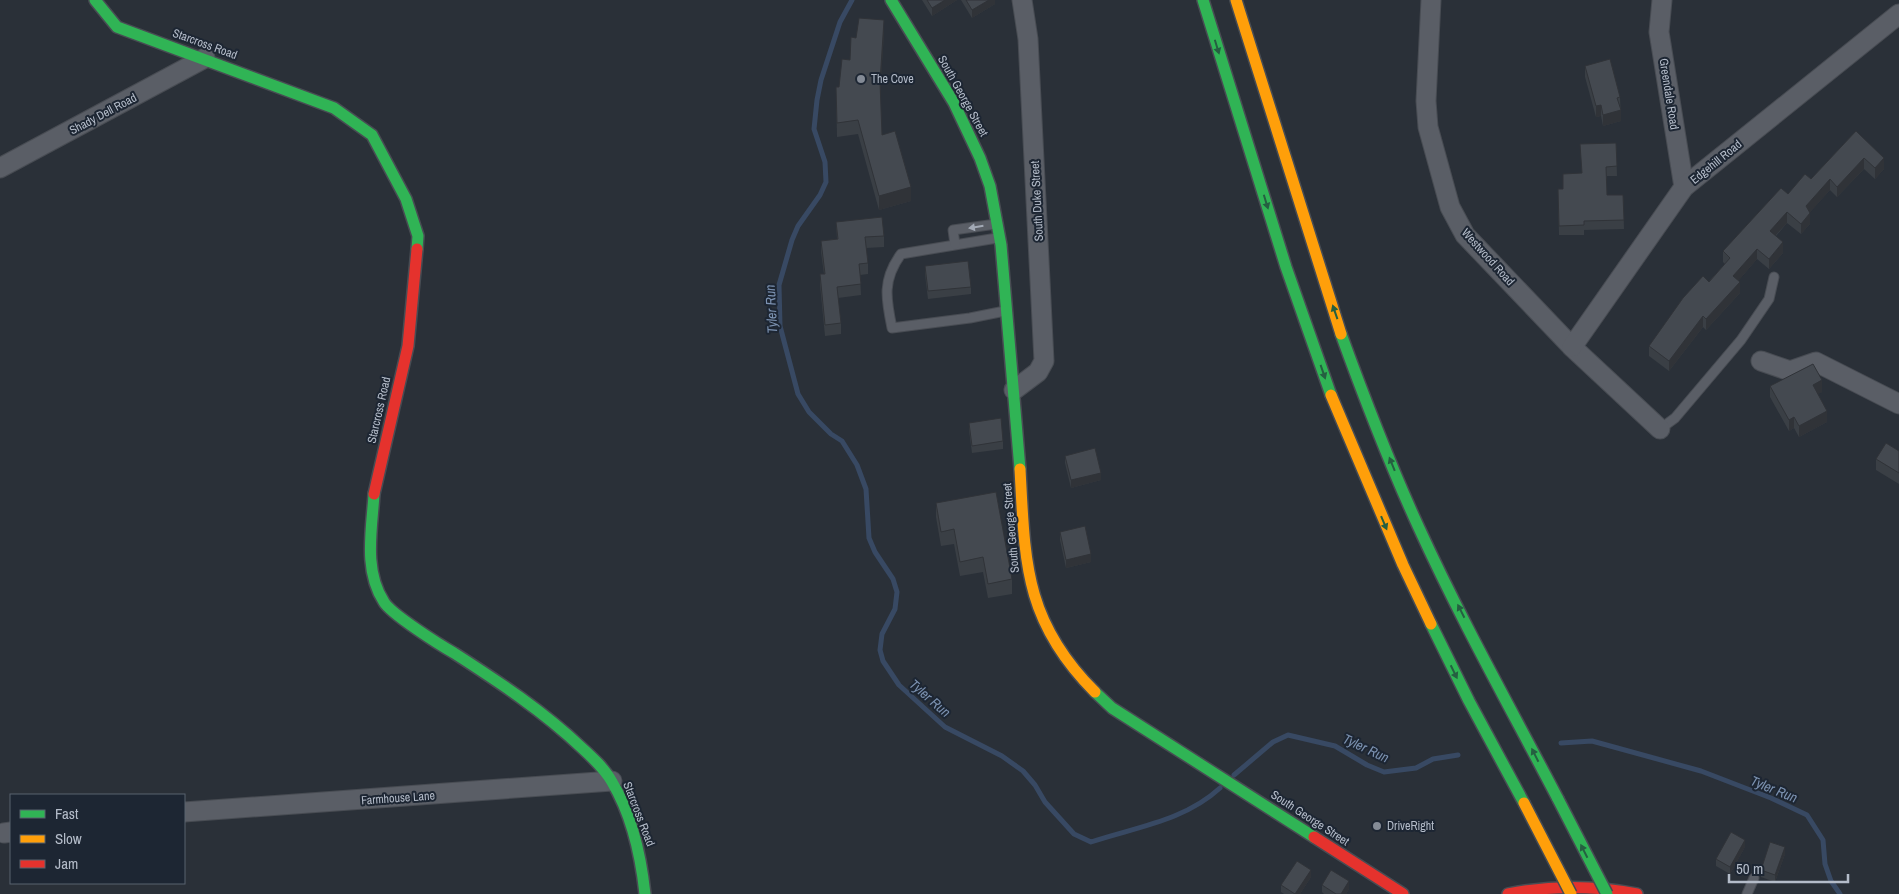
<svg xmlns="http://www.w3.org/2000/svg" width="1899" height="894" font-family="'Archivo Narrow',sans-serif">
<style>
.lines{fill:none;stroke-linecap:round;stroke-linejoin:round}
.stream{stroke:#384963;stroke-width:5}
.lane-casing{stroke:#484c53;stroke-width:11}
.street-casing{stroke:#484c53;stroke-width:21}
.fast-casing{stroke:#484c53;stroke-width:14}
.slow-casing{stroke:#484c53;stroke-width:14}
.jam-casing{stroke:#484c53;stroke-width:14}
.lane{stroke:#5a5e66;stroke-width:9}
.street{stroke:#5a5e66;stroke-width:19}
.fast{stroke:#30b455;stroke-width:11}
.slow{stroke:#ff9f0a;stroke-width:11}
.jam{stroke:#e5322d;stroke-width:11}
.fast-bridge-casing{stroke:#474c53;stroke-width:14;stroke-linecap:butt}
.slow-bridge-casing{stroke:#474c53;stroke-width:14;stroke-linecap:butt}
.fast-bridge{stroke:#30b455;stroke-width:11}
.slow-bridge{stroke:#ff9f0a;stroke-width:11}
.wall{fill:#3a3f45}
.shaded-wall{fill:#303338}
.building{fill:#444950;stroke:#303338}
.oneway{fill:#255f41}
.oneway2{fill:#a2a9b5}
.poi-dot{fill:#848b96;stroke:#1d2633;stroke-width:2}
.labels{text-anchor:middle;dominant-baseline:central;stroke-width:4;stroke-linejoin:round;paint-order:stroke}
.street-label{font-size:12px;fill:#b4bcc9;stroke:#1d2633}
.poi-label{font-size:12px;fill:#b4bcc9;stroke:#1d2633;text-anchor:start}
.water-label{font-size:14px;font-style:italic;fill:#7c92b1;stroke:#1d2633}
</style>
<rect width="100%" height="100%" fill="#2a3038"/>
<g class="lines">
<g class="stream">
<path d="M852,0l-12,22 -19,58 -4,20 -3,29 11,33 1,20 -6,13 -22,31 -6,14 -13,45 1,41 18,68 11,18 22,22 11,7 15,24 9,24 3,49 6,14 18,27 4,13 -2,17 -13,25 -2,16 3,11 16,24 46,42 57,29 21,15 12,14 10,17 29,32 17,8c45,-15 93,-21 129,-54"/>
<polyline points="1561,743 1592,741 1701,771 1771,798 1807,815 1823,840 1825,864 1831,881 1840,894"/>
<polyline points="1234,775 1273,742 1288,735 1335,746 1367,765 1384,772 1416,768 1433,759 1458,755"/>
</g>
<g class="lane-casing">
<g id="lane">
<path d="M997,238l-96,16c-19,26 -15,45 -9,74l78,-10 35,-7"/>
<polyline points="955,244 953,230 996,224"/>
<polyline points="1660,429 1675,418 1741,340 1769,299 1774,277"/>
<polyline points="1747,894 1754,878"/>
</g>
</g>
<g class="street-casing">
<g id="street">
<polyline points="1431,0 1426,101 1428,127 1450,207 1465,235 1572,347 1660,429"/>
<polyline points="1662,0 1659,32 1684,187"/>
<polyline points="0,168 205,58"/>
<polyline points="1572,347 1684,187 1899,14"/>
<polyline points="1761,361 1790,371 1816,362 1899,404"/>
<polyline points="1014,390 1038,372 1044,361 1028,39 1022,0"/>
<polyline points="184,812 612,781"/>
<polyline points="4,833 11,832"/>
</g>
</g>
<g class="fast-casing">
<g id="fast">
<polyline points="95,0 117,27 334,108 372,135 406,199 418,236 417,249"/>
<polyline points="891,0 954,103 980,158 990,186 1001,245 1020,469"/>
<polyline points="1203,0 1286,267 1331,395"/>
<path d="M1341,334c24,66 49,131 78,194 42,92 92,181 139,271"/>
<path d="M374,494c-2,35 -11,76 10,108 7,12 56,43 70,51 45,29 89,58 128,95 11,10 23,21 30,34 20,33 29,75 33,112"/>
<polyline points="1431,624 1469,701 1524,803"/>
<polyline points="1095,692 1112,708 1314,837"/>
</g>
</g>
<g class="slow-casing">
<g id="slow">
<polyline points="1236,0 1341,334"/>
<polyline points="1331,395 1403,565 1431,624"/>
<path d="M1020,469c5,93 4,152 75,223"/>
</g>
</g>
<g class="jam-casing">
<g id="jam">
<polyline points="374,494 408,346 417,249"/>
<polyline points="1314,837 1403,894"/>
<path d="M1508,894c44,-9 85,-9 129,0"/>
</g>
</g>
<use href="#lane" class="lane"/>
<use href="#street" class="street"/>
<use href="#fast" class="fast"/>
<use href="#slow" class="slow"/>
<use href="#jam" class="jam"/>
<g class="fast-bridge-casing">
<polyline id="fast-bridge" points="1558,799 1607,894"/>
</g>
<g class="slow-bridge-casing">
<polyline id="slow-bridge" points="1524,803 1571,894"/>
</g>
<use href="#fast-bridge" class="fast-bridge"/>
<use href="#slow-bridge" class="slow-bridge"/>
</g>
<g class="wall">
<polygon points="922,0 957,0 932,16"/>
<polygon points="961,0 995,0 995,4 972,18"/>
<polygon points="884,33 880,91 882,135 911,201 879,210 858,134 837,137 836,87 839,87 850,60 856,38"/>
<polygon points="1585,66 1620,97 1621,121 1603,126 1601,116 1596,117 1585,77"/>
<polygon points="1856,131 1884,169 1875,179 1864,169 1837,197 1830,190 1810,212 1810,224 1801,234 1787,223 1776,236 1783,253 1769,269 1757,259 1738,281 1740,293 1706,330 1703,327 1669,371 1649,356 1649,346 1725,264 1723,262 1723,251 1788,194 1811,179"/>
<polygon points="1616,143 1617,176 1607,176 1607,195 1623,195 1624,229 1584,230 1584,235 1559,235 1558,189 1563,189"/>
<polygon points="836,222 884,236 884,247 866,248 868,263 868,274 860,275 861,295 838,298 841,323 841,334 825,336 820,285 820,274 824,274 821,252 821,241 837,239"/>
<polygon points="925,266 971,287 971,294 928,299 925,274"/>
<polygon points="1770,386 1822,392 1817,394 1827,422 1799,437 1794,428 1789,431 1770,397"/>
<polygon points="969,423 1003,441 1003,449 972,453 969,430"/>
<polygon points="1899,451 1899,484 1876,470 1876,459"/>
<polygon points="1065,456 1101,480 1071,488 1065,463"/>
<polygon points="936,503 1012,579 1012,594 988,598 983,572 960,576 954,544 941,546 936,517"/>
<polygon points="1060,532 1091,562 1066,568 1060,540"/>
<polygon points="1745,847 1730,874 1716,866 1716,859"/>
<polygon points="1785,854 1775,882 1761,877 1761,870"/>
<polygon points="1311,877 1300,894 1284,894 1281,892 1281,885"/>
<polygon points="1322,885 1349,889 1346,894 1324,894 1322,892"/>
</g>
<g class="shaded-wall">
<polygon points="945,0 957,0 932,16 932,8"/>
<polygon points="989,0 995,0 995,4 972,18 972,10"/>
<polygon points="884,20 884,33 880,96 880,82"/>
<polygon points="1601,105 1601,116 1596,117 1596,106"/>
<polygon points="1621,110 1621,121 1603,126 1603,115"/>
<polygon points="1864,158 1864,169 1837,197 1837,187"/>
<polygon points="1884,158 1884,169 1875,179 1875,168"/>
<polygon points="1830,179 1830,190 1806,217 1806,206"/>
<polygon points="911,187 911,201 879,210 879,196"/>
<polygon points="1787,212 1787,223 1770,241 1770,231"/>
<polygon points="1810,213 1810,224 1801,234 1801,224"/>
<polygon points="1783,242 1783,253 1769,269 1769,259"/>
<polygon points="1757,249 1757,259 1733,287 1733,276"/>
<polygon points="1740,282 1740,293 1706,330 1706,319"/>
<polygon points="1703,316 1703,327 1669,371 1669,361"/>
<polygon points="1822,380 1822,392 1813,397 1813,385"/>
<polygon points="1827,411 1827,422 1799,437 1799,426"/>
<polygon points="1794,417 1794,428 1789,431 1789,420"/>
<polygon points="1101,473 1101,480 1071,488 1071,480"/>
<polygon points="1091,554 1091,562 1066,568 1066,560"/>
<polygon points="1745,840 1745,847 1730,874 1730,867"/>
<polygon points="1785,847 1785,854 1775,882 1775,875"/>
<polygon points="1311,870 1311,877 1300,894 1295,894"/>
<polygon points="1349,881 1349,889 1346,894 1341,894"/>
</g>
<g class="building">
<polygon points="927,0 945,0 932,8"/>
<polygon points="966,0 989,0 972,10"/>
<polygon points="859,18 884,20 880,82 882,135 895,131 911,187 879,196 858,120 837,123 836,87 839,87 842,59 850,60 851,37 856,38"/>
<polygon points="1610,59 1620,97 1617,98 1621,110 1603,115 1601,105 1596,106 1585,66"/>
<polygon points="1856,131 1884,158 1875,168 1864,158 1837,187 1830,179 1806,206 1810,213 1801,224 1787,212 1770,231 1783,242 1769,259 1757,249 1733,276 1740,282 1706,319 1703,316 1669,361 1649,346 1683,298 1703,276 1709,282 1730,258 1723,251 1781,188 1788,194 1805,174 1811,179"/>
<polygon points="1616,143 1617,166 1606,167 1607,195 1623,195 1624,220 1584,221 1584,225 1559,226 1558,189 1563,189 1563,174 1582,173 1580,144"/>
<polygon points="882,217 884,236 865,237 868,263 859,264 861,284 837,287 841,323 825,325 820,274 825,274 821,241 838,239 836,222"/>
<polygon points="968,261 971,287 928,291 925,266"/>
<polygon points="1813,364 1822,380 1813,385 1827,411 1799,426 1794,417 1789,420 1770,386"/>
<polygon points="1001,418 1003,441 972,446 969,423"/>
<polygon points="1886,443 1899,451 1899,473 1876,459"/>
<polygon points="1095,448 1101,473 1071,480 1065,456"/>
<polygon points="996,492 1012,579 988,584 983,557 960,562 954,529 941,532 936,503"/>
<polygon points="1085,526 1091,554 1066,560 1060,532"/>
<polygon points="1731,832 1745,840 1730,867 1716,859"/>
<polygon points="1770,842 1785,847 1775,875 1761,870"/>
<polygon points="1297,861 1311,870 1295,894 1281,885"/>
<polygon points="1331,870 1349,881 1341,894 1336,894 1322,885"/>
</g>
<defs><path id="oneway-solid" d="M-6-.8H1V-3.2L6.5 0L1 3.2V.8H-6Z" transform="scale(1.25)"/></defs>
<g class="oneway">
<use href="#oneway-solid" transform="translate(1217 47) rotate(73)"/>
<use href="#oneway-solid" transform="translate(1266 202) rotate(73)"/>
<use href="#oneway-solid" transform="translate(1335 312) rotate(-109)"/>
<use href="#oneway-solid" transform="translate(1323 372) rotate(71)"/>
<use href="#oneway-solid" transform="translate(1392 464) rotate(-112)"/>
<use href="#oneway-solid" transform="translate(1384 523) rotate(67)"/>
<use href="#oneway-solid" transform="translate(1461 611) rotate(-117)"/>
<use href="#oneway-solid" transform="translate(1454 672) rotate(64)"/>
<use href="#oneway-solid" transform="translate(1535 755) rotate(-117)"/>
<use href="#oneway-solid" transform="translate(1584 851) rotate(-117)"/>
</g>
<use class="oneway2" href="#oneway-solid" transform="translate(976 227) rotate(171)"/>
<g class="poi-dot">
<circle cx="861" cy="79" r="5"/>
<circle cx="1377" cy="826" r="5"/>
</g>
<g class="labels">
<g class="street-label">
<text transform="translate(205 44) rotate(20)">Starcross Road</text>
<text transform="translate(1669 94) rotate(81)">Greendale Road</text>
<text transform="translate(963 96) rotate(61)">South George Street</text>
<text transform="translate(103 114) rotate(-28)">Shady Dell Road</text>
<text transform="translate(1716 162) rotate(-39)">Edgehill Road</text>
<text transform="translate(1037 201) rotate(-93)">South Duke Street</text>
<text transform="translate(1488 257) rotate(48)">Westwood Road</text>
<text transform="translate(379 410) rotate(-77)">Starcross Road</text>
<text transform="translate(1011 528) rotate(-95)">South George Street</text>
<text transform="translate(398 798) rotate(-4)">Farmhouse Lane</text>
<text transform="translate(639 814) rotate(69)">Starcross Road</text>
<text transform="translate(1310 818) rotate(33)">South George Street</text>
</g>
<g class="poi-label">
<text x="871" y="79">The Cove</text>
<text x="1387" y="826">DriveRight</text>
</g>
<g class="water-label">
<text transform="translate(771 309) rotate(-93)">Tyler Run</text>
<text transform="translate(930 698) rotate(41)">Tyler Run</text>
<text transform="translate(1366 748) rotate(25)">Tyler Run</text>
<text transform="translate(1774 789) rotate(22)">Tyler Run</text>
</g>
</g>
<rect x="10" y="794" width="175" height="90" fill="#1d2633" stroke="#59626f"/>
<rect x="20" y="810" width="25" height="8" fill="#30b455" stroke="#59626f"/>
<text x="55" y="819" font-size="15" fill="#b4bcc9">Fast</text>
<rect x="20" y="835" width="25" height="8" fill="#ff9f0a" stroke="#59626f"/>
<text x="55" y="844" font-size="15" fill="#b4bcc9">Slow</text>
<rect x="20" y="860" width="25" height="8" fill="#e5322d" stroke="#59626f"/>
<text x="55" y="869" font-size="15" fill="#b4bcc9">Jam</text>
<path d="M1729 874v8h119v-8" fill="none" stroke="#b4bcc9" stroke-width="2.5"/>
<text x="1736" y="874" font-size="15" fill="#b4bcc9" stroke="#1d2633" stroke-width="4" paint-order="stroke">50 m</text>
</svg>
